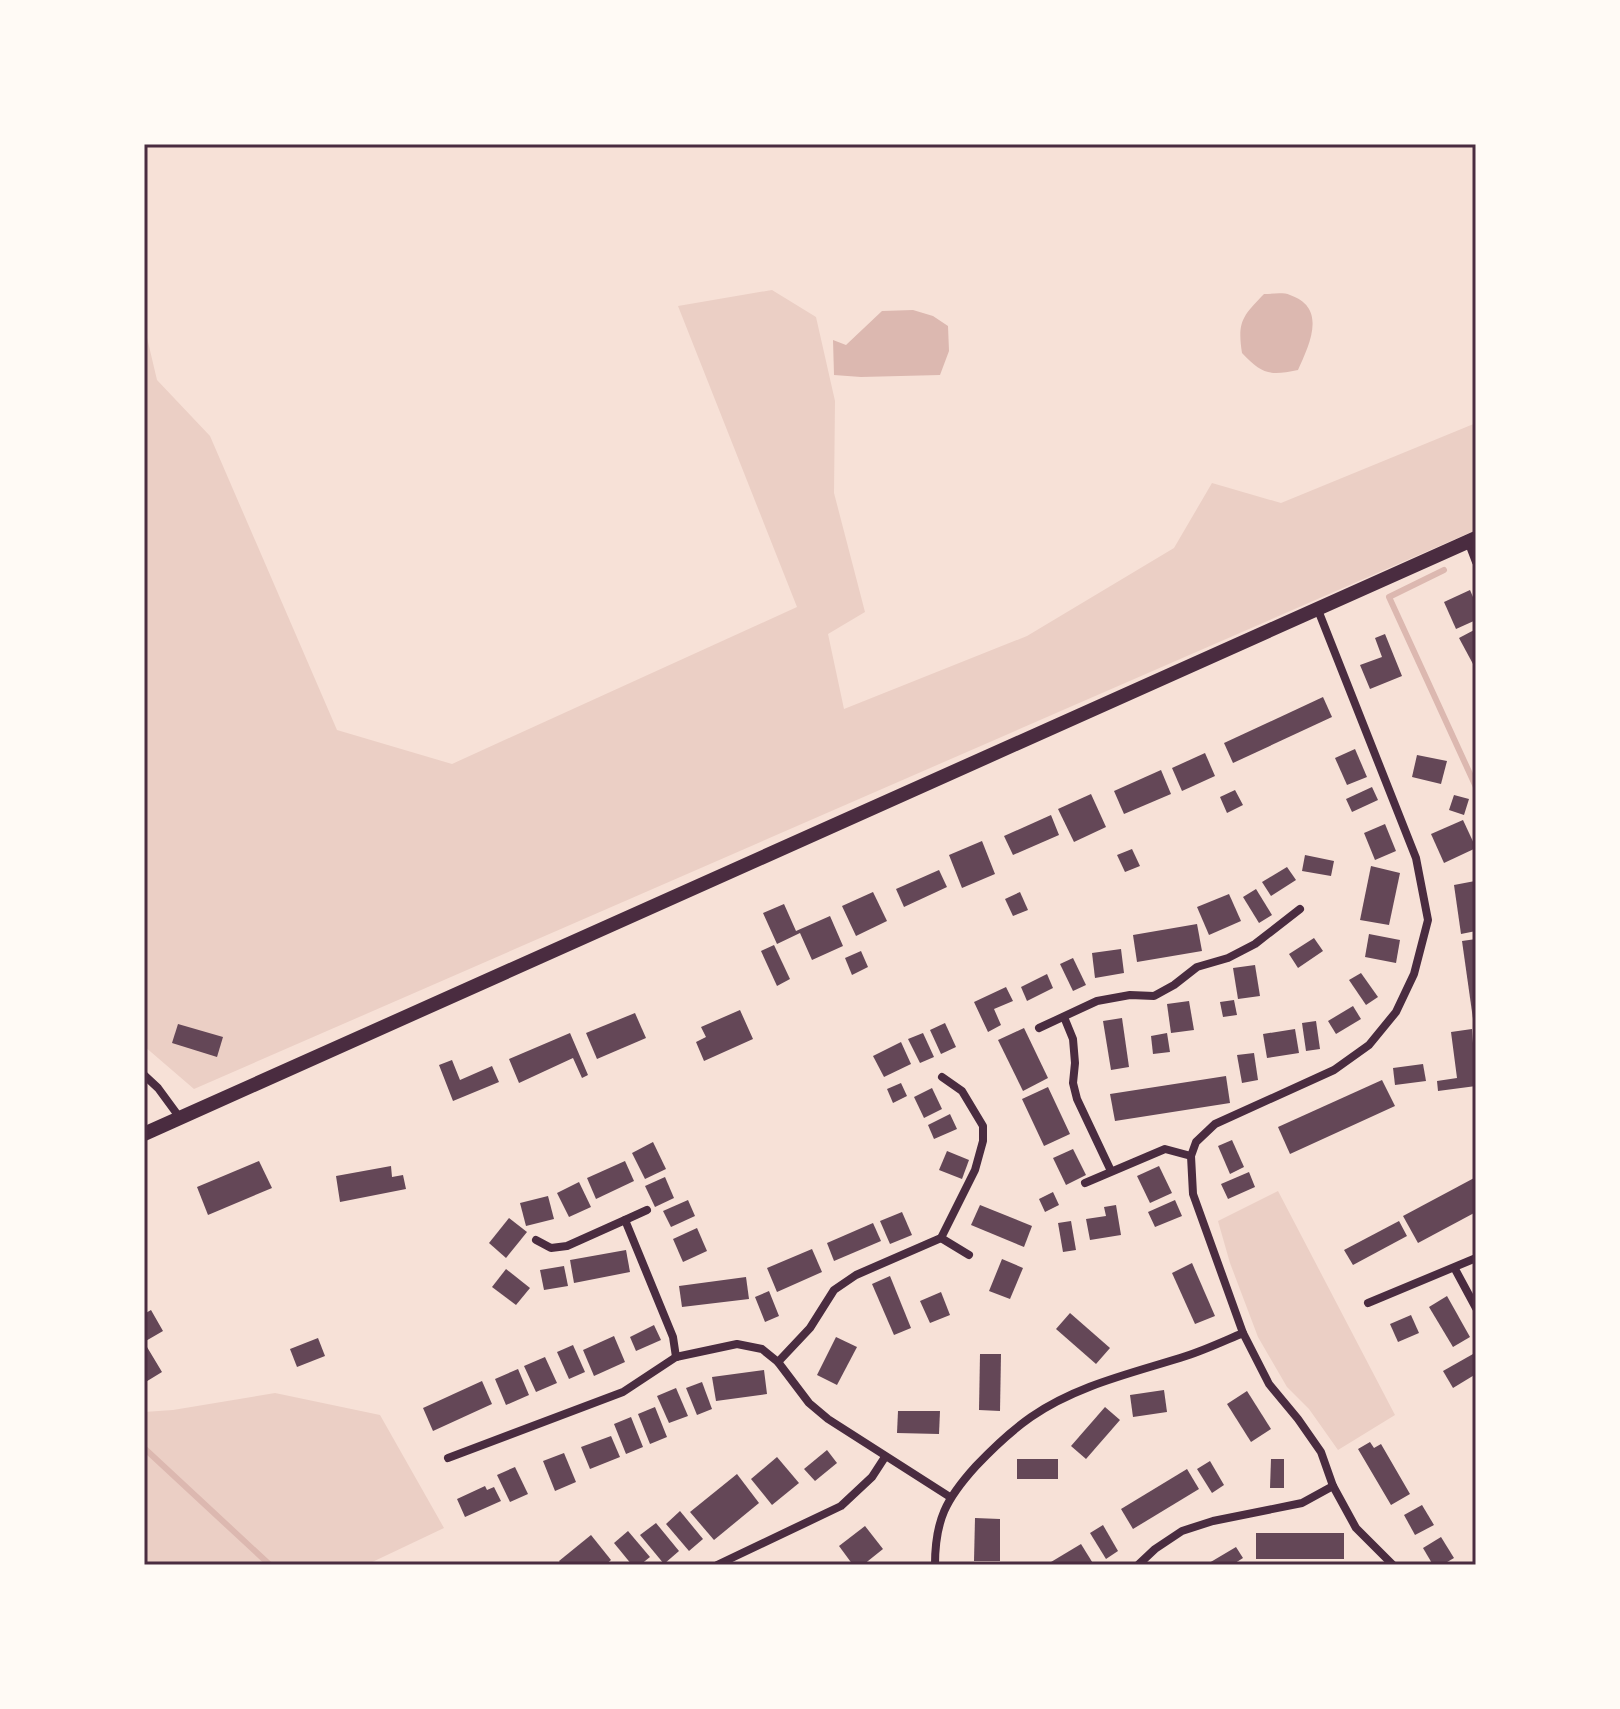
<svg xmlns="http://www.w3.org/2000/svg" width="1620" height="1709" font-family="'Fira Sans Condensed',sans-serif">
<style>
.green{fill:#ebcfc5}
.water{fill:#dcb8b0}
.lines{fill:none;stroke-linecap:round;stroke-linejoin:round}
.stream{stroke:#dcb8b0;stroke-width:6}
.building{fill:#644757}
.minor{stroke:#4a2c40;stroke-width:8}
.tertiary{stroke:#4a2c40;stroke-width:14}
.neatline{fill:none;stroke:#4a2c40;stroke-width:3}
</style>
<rect width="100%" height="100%" fill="#f7e1d7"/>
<g class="green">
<polygon points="772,290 816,317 835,401 834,493 865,612 828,634 844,709 1027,636 1174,548 1212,483 1281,503 1476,423 1476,530 194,1089 144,1046 144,325 157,380 210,436 337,730 452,764 797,607 678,306"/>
<polygon points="1278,1191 1395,1415 1338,1450 1309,1409 1287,1387 1258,1337 1230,1263 1218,1221"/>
<polygon points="275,1393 380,1415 444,1528 366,1565 144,1565 144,1412 173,1410"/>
</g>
<g class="water">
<path d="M1264,294c8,0 19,-2 26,1 38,13 19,50 8,75 -29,6 -36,4 -56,-17 -5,-32 1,-37 22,-59z"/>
<polygon points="913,310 933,316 948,326 949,351 940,375 861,377 834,375 833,340 846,345 882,311"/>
</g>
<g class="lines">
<g class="stream">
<polyline points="1444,570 1389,597 1476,787"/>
<polyline points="144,1448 270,1565"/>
</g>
</g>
<g class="building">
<polygon points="1470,590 1476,604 1476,620 1456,629 1444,602"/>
<polygon points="1476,629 1476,662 1473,664 1459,638"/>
<polygon points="1385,634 1402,676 1370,689 1360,665 1382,657 1375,638"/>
<polygon points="1323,697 1332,717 1233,763 1224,743"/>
<polygon points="1355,749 1367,777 1347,785 1335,758"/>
<polygon points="1205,753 1215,776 1182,791 1172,768"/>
<polygon points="1417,755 1447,761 1441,784 1412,777"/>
<polygon points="1161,770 1171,794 1124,814 1114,791"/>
<polygon points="1372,787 1378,800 1352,812 1346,799"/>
<polygon points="1235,790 1243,805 1227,813 1220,797"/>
<polygon points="1091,794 1106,827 1074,842 1058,809"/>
<polygon points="1454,795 1469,799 1464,815 1449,810"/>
<polygon points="1051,815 1059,835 1013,855 1004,836"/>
<polygon points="1463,820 1476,848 1444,863 1431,834"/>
<polygon points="1385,824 1396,851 1375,860 1364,833"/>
<polygon points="982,841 995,874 962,888 949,855"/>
<polygon points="1132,849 1140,866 1125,872 1117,855"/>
<polygon points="1305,855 1334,861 1331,876 1302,871"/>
<polygon points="1371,866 1400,873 1389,925 1360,920"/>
<polygon points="1287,867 1296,880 1271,896 1262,882"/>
<polygon points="939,870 947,887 904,907 896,889"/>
<polygon points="1475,881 1476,931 1461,934 1454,885"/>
<polygon points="1256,889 1272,915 1259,923 1243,897"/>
<polygon points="873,892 887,921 856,936 842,906"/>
<polygon points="1020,892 1028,910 1013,916 1005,899"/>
<polygon points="1229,894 1241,921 1209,935 1197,907"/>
<polygon points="784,904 796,931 830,916 843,946 812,960 800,933 777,944 763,913"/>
<polygon points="1197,924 1202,951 1137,962 1133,935"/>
<polygon points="1369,934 1400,940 1396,963 1365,957"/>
<polygon points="1314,938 1323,951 1298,968 1289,954"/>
<polygon points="1476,939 1476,1026 1474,1026 1462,941"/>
<polygon points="774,945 790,979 777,986 761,951"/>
<polygon points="1121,949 1124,973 1095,978 1092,953"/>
<polygon points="861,951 868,967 852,975 845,958"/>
<polygon points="1073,958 1086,985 1073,991 1060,964"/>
<polygon points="1255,965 1260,996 1238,999 1233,968"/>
<polygon points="1361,973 1378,997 1366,1005 1349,980"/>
<polygon points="1047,974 1053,988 1027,1001 1021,987"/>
<polygon points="1006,987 1013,1001 994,1009 1001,1025 988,1032 974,1002"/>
<polygon points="1234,1000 1237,1015 1223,1017 1220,1002"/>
<polygon points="1189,1001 1194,1030 1171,1033 1167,1004"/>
<polygon points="1353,1006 1361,1019 1336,1034 1328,1021"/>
<polygon points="740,1010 753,1039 704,1061 696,1042 706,1037 701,1027"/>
<polygon points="635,1013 646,1038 597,1059 586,1033"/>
<polygon points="1122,1018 1129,1067 1111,1070 1103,1021"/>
<polygon points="1316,1021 1320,1049 1306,1051 1302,1023"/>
<polygon points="945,1023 956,1047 941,1054 930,1030"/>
<polygon points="178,1024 223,1037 217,1057 172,1043"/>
<polygon points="1024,1028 1048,1078 1023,1091 998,1040"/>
<polygon points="1295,1029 1299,1053 1267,1058 1263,1034"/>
<polygon points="1472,1029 1476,1086 1438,1091 1437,1081 1457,1078 1451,1032"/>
<polygon points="570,1033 588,1075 582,1078 573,1058 519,1083 509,1059"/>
<polygon points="923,1033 934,1057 920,1063 908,1039"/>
<polygon points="1167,1033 1170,1052 1153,1054 1151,1036"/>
<polygon points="901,1042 911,1064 884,1077 873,1056"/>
<polygon points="1254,1053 1258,1080 1242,1083 1237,1055"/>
<polygon points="452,1060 460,1080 492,1066 499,1082 453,1101 439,1065"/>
<polygon points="1423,1064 1426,1081 1395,1085 1393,1068"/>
<polygon points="1226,1076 1230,1103 1115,1121 1110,1094"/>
<polygon points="1382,1080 1395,1106 1290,1154 1278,1127"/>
<polygon points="901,1083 907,1096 893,1103 887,1089"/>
<polygon points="1048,1087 1070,1134 1044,1146 1022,1099"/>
<polygon points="932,1088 942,1109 924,1118 914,1097"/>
<polygon points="950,1114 957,1129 934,1139 928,1125"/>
<polygon points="1232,1140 1244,1167 1230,1174 1218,1146"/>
<polygon points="653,1142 666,1169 645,1179 632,1153"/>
<polygon points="1073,1149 1086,1175 1066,1185 1053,1158"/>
<polygon points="947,1151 969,1160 962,1179 939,1170"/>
<polygon points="259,1161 272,1188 208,1215 197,1187"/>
<polygon points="625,1161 634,1181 596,1199 587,1178"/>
<polygon points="391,1166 392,1177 403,1175 406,1189 340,1202 336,1176"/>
<polygon points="1159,1166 1172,1193 1150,1203 1137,1176"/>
<polygon points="1249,1172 1255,1187 1228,1199 1221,1184"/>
<polygon points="665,1177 674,1198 655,1207 645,1186"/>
<polygon points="1476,1177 1476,1212 1418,1243 1403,1216"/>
<polygon points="579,1182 591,1207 569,1217 557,1193"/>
<polygon points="1053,1192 1059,1205 1045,1212 1039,1199"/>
<polygon points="548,1196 554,1219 526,1226 520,1203"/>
<polygon points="688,1200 695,1216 671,1227 663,1211"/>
<polygon points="1175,1200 1182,1216 1155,1227 1148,1212"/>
<polygon points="980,1205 1032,1226 1024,1247 971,1225"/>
<polygon points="1116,1205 1121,1235 1090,1240 1086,1219 1106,1216 1104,1207"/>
<polygon points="902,1212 912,1235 890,1244 880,1221"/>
<polygon points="509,1218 527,1232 506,1258 489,1243"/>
<polygon points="1071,1221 1076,1250 1063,1252 1058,1223"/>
<polygon points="1399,1221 1407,1236 1353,1265 1344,1250"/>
<polygon points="873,1223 881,1241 834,1261 827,1243"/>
<polygon points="697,1228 707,1251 683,1262 673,1239"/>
<polygon points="812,1249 822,1272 777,1292 767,1268"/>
<polygon points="626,1250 630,1272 574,1283 570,1260"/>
<polygon points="1002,1259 1023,1268 1010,1299 989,1291"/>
<polygon points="1192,1263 1215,1316 1195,1324 1172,1273"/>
<polygon points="564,1266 568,1286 544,1290 540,1270"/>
<polygon points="506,1269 530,1288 516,1305 492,1287"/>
<polygon points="890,1276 911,1328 894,1335 872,1284"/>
<polygon points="746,1277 749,1299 682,1307 679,1286"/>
<polygon points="769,1291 779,1316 765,1322 755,1297"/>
<polygon points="941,1292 950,1315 930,1323 920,1301"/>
<polygon points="1447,1296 1470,1337 1453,1347 1429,1307"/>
<polygon points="151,1310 163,1331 144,1342 162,1372 144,1383 144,1314"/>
<polygon points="1070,1313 1110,1348 1096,1364 1056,1329"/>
<polygon points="1411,1315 1419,1333 1398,1342 1390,1324"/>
<polygon points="654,1325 661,1340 636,1351 630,1337"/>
<polygon points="614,1336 625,1362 594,1376 583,1350"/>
<polygon points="836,1337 857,1347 837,1385 817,1375"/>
<polygon points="318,1338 325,1356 297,1367 290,1349"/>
<polygon points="573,1345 585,1372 569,1379 557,1352"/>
<polygon points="980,1354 1001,1354 1000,1411 979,1410"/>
<polygon points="1473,1354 1476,1360 1476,1374 1453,1388 1443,1371"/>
<polygon points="545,1357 557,1383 536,1392 524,1366"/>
<polygon points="518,1369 529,1395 506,1405 495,1379"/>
<polygon points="764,1370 767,1394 716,1401 712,1377"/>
<polygon points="482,1381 492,1404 433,1431 423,1408"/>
<polygon points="702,1382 712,1409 697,1415 686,1388"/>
<polygon points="676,1388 688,1416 669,1423 657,1396"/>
<polygon points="1164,1390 1167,1412 1133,1417 1130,1395"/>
<polygon points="1247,1391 1271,1429 1251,1442 1227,1404"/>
<polygon points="655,1407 667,1437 650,1444 638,1414"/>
<polygon points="1105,1407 1120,1420 1086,1459 1071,1446"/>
<polygon points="898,1411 940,1411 939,1434 897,1433"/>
<polygon points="631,1417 643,1447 626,1454 614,1424"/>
<polygon points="611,1436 620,1457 590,1469 581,1447"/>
<polygon points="1370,1442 1374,1448 1381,1444 1410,1494 1391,1505 1358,1449"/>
<polygon points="827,1450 837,1463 815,1481 804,1469"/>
<polygon points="564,1453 576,1482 555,1491 543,1461"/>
<polygon points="777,1457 799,1483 772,1505 751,1479"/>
<rect x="1017" y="1459" width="41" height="20"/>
<polygon points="1271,1459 1284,1459 1284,1488 1270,1488"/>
<polygon points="1210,1461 1224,1485 1212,1493 1197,1469"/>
<polygon points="515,1467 528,1494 510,1502 497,1475"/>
<polygon points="1187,1469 1199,1489 1133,1529 1121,1509"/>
<polygon points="737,1474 759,1503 714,1540 690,1512"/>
<polygon points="485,1486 487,1490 494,1487 501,1501 465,1517 457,1499"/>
<polygon points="1422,1505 1434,1525 1415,1535 1404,1515"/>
<polygon points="680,1511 703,1539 689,1551 666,1524"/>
<polygon points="975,1518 1000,1519 1000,1561 974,1561"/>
<polygon points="656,1523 679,1551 664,1564 640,1535"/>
<polygon points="1103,1525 1118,1551 1106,1559 1090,1533"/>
<polygon points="865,1526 883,1549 863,1565 853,1565 839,1546"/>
<polygon points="628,1531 650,1557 640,1565 632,1565 614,1543"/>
<rect x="1256" y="1533" width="88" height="26"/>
<polygon points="591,1535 611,1560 605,1565 562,1565 559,1561"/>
<polygon points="1441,1537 1454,1558 1442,1565 1433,1565 1423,1548"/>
<polygon points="1081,1544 1094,1565 1046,1565"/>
<polygon points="1236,1547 1243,1558 1232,1565 1211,1565 1209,1563"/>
</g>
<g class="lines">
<g class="minor">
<polyline points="1468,541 1476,562"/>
<polyline points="1318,610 1416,858 1428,920 1414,974 1396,1012 1369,1045 1334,1070 1215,1124 1196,1142 1191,1156 1193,1194 1243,1333 1269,1384 1298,1419 1321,1452 1333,1486 1356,1528 1393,1565"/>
<polyline points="1064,1017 1073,1039 1075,1063 1073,1083 1077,1099 1111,1171"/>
<polyline points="1039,1028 1097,1001 1130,995 1154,996 1174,985 1197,967 1228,958 1255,944 1300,909"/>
<polyline points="144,1075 158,1088 180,1118"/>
<polyline points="1085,1183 1165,1149 1191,1156"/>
<polyline points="625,1220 647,1210"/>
<polyline points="941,1238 969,1255"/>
<polyline points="536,1240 551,1248 567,1246 625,1220 673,1337 676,1357"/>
<polyline points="1455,1269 1476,1308"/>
<polyline points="1368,1303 1476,1258"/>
<polyline points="778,1362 810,1328 834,1290 856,1275 941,1238 975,1170 983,1141 983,1126 962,1091 942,1077"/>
<polyline points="448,1458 623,1392 676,1357 737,1344 762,1349 778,1362 809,1403 828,1419 950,1497"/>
<polyline points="717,1565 841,1506 872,1477 885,1457"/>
<path d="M935,1565c0,-45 11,-66 41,-99 17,-18 35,-35 55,-49 46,-32 102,-44 155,-61 19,-6 38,-15 57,-23"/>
<polyline points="1138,1565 1155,1549 1182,1531 1213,1521 1302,1503 1333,1486"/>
</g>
<polyline class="tertiary" points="144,1134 1476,538"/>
</g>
<rect width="1620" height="1709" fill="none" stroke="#fffaf5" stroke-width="292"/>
<rect x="146" y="146" width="1328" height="1417" class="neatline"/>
</svg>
